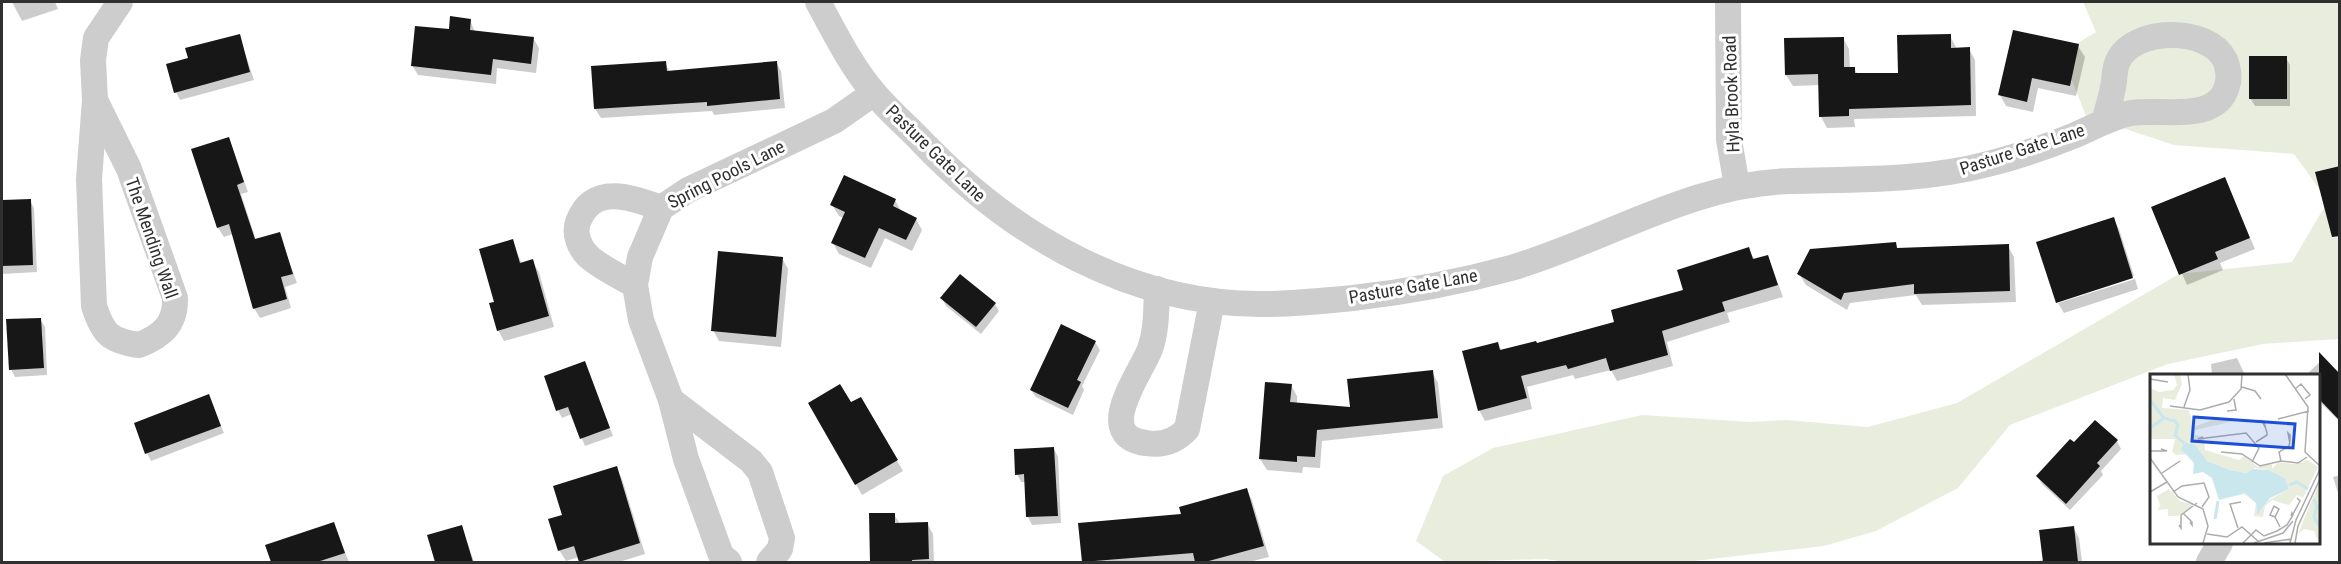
<svg xmlns="http://www.w3.org/2000/svg" width="2341" height="564" font-family="'Roboto Condensed',sans-serif">
<style>
.green{fill:#e9eddd}
.shadow{fill:#0003}
.building{fill:#171717}
.lines{fill:none;stroke-linecap:round;stroke-linejoin:round}
.minor{stroke:#cdcdcd;stroke-width:26}
.labels{text-anchor:middle;dominant-baseline:central;stroke-width:6;stroke-linejoin:round;paint-order:stroke}
.street-label{font-size:18px;fill:#303030;stroke:#fff}
.inset-river{fill:none;stroke:#c9e7ed;stroke-width:3}
.inset-road{fill:none;stroke:#acacac;stroke-width:1.5}
.view{fill:#1d4ed8;fill-opacity:0.15;stroke:#1d4ed8;stroke-width:3}
.inset-edge{fill:none;stroke:#303030;stroke-width:3}
</style>
<rect width="100%" height="100%" fill="#fff"/>
<polygon class="green" points="2083,2 2339,2 2339,339 2263,344 2168,364 2010,425 1958,488 1876,531 1824,546 1685,562 1566,562 1546,559 1445,562 1416,541 1443,476 1493,448 1642,415 1751,422 1786,420 1868,427 1957,403 2179,274 2292,262 2328,201 2294,154 2174,145 2086,116 2069,73 2076,44 2096,32"/>
<g class="shadow">
<polygon points="12,2 55,2 58,9 22,21"/>
<polygon points="470,20 475,32 533,38 539,48 536,73 497,68 496,84 418,75 412,65 450,31"/>
<polygon points="239,35 254,80 180,100 176,92 190,59"/>
<polygon points="1950,36 1957,49 1969,49 1975,60 1976,116 1854,119 1855,127 1827,128 1821,117 1820,85 1793,86 1786,75 1843,38 1849,49 1850,68 1854,68 1858,75 1899,74"/>
<polygon points="2078,46 2085,57 2076,96 2038,88 2033,112 2006,106 2000,95"/>
<polygon points="2286,58 2290,65 2290,106 2255,106 2250,98"/>
<polygon points="776,62 781,71 785,108 714,115 712,111 601,118 595,109 593,67 665,63 670,72"/>
<polygon points="229,138 248,192 241,194 256,240 279,234 297,283 285,287 291,308 260,318 254,308 233,234 224,237 218,228"/>
<polygon points="2224,178 2255,249 2220,263 2223,270 2187,285 2153,208"/>
<polygon points="895,200 901,211 916,219 922,230 912,251 885,238 871,268 839,254 833,243 844,218 839,216 832,205"/>
<polygon points="30,201 34,208 37,272 2,274 2,202"/>
<polygon points="2113,218 2119,229 2134,276 2057,301"/>
<polygon points="512,241 522,264 532,261 539,272 554,327 504,341 498,330"/>
<polygon points="1895,244 1898,249 2008,246 2014,257 2016,302 1922,305 1916,295 1850,303 1847,310 1806,285 1799,274"/>
<polygon points="1748,249 1755,260 1768,256 1783,297 1727,313 1730,322 1667,342 1673,366 1617,381 1611,370 1575,379 1573,375 1527,387 1532,409 1485,421 1479,410 1498,344 1502,351 1537,345 1616,323 1685,291"/>
<polygon points="782,258 788,269 781,347 719,341 713,330"/>
<polygon points="2135,279 2138,289 2064,313 2058,303"/>
<polygon points="942,298 995,304 999,311 981,334 946,306"/>
<polygon points="40,319 45,327 47,375 15,377 11,369"/>
<polygon points="1095,342 1100,350 1082,386 1084,390 1073,415 1036,397 1031,390"/>
<polygon points="2237,358 2245,375 2212,375 2211,364"/>
<polygon points="2323,359 2340,376 2340,422 2318,400 2318,375 2306,375"/>
<polygon points="585,363 613,436 585,446 572,414 562,418 558,410"/>
<polygon points="1432,372 1438,383 1443,428 1322,441 1320,468 1303,467 1302,473 1267,470 1260,459 1291,385 1297,396 1297,404 1352,408"/>
<polygon points="208,396 224,433 151,461 147,453"/>
<polygon points="861,399 903,471 862,495 810,403 850,405"/>
<polygon points="2117,441 2121,449 2101,471 2103,475 2070,510 2042,484 2037,476 2074,444"/>
<polygon points="1054,449 1058,457 1061,523 1032,525 1028,517 1026,482 1021,482 1017,474"/>
<polygon points="616,468 622,479 645,554 619,562 581,562 579,557 566,561 559,550"/>
<polygon points="2340,475 2340,499 2333,477"/>
<polygon points="1246,489 1252,500 1269,557 1249,562 1083,562 1080,525 1183,515"/>
<polygon points="894,514 900,524 927,523 933,534 934,562 872,562 871,515"/>
<polygon points="334,524 349,562 272,562 267,545"/>
<polygon points="462,527 474,562 436,562 429,536"/>
<polygon points="2073,527 2079,538 2082,562 2032,562 2044,560"/>
</g>
<g class="building">
<polygon points="450,16 471,19 470,30 534,37 531,64 493,59 491,75 411,66 415,26 449,29"/>
<polygon points="2013,30 2079,44 2070,86 2032,78 2027,102 1998,95"/>
<polygon points="240,34 250,72 174,93 166,64 188,58 185,48"/>
<polygon points="1951,34 1951,48 1970,47 1971,105 1849,109 1849,116 1819,117 1818,74 1785,75 1784,38 1844,37 1844,67 1855,67 1855,73 1898,73 1897,35"/>
<rect x="2249" y="56" width="38" height="43"/>
<polygon points="666,61 667,71 777,61 780,99 707,106 707,102 594,109 591,66"/>
<polygon points="229,137 244,182 237,185 255,239 280,232 293,274 281,277 287,299 253,309 229,224 217,228 191,149"/>
<polygon points="2340,166 2340,236 2332,237 2315,172"/>
<polygon points="844,175 896,199 893,206 917,218 906,240 879,228 865,258 831,243 845,212 830,205"/>
<polygon points="2225,177 2250,238 2215,252 2218,259 2179,275 2151,207"/>
<polygon points="31,199 33,265 2,266 2,200"/>
<polygon points="2114,217 2133,278 2056,303 2036,242"/>
<polygon points="513,239 520,263 533,259 549,316 497,331 489,303 494,302 479,249"/>
<polygon points="1896,242 1897,248 2009,244 2010,291 1914,294 1914,284 1844,293 1841,300 1797,274 1810,249"/>
<polygon points="1749,247 1753,259 1768,255 1778,285 1722,302 1725,311 1662,331 1668,355 1610,371 1606,358 1568,369 1566,365 1521,376 1527,398 1478,411 1462,351 1498,342 1500,350 1536,341 1537,343 1614,322 1611,310 1683,290 1677,270"/>
<polygon points="718,251 783,257 776,337 711,331"/>
<polygon points="960,274 996,303 976,327 940,298"/>
<polygon points="41,318 44,368 9,370 6,319"/>
<polygon points="1061,324 1096,341 1077,380 1081,382 1068,408 1030,390"/>
<polygon points="2319,352 2340,374 2340,421 2319,399"/>
<polygon points="585,361 610,428 580,439 568,407 556,411 544,376"/>
<polygon points="1433,370 1438,418 1317,430 1315,457 1297,456 1297,462 1259,459 1265,382 1292,384 1290,402 1350,407 1347,379"/>
<polygon points="840,384 851,402 861,397 898,460 855,485 808,403"/>
<polygon points="209,394 221,426 145,454 134,423"/>
<polygon points="2095,420 2118,440 2097,463 2100,466 2066,504 2036,476 2070,439 2074,442"/>
<polygon points="1054,447 1058,516 1026,517 1024,474 1015,475 1014,449"/>
<polygon points="617,466 640,543 579,562 574,546 558,551 548,519 562,515 553,486"/>
<polygon points="1247,488 1264,546 1205,562 1195,562 1193,553 1082,562 1078,523 1181,514 1179,507"/>
<polygon points="869,513 895,513 895,523 928,522 929,559 912,560 912,562 870,562"/>
<polygon points="334,522 345,553 317,562 271,562 265,545"/>
<polygon points="462,525 473,562 435,562 427,535"/>
<polygon points="2074,526 2078,562 2043,562 2039,530"/>
</g>
<g class="lines">
<g class="minor">
<path d="M818,2c17,31 33,64 56,91 15,18 34,34 50,51 89,92 208,161 339,160 30,0 60,-3 90,-6 53,-6 107,-16 158,-30 95,-28 181,-85 281,-87 67,-2 131,0 196,-17 28,-7 58,-17 85,-28 19,-8 38,-19 58,-23 29,-5 86,11 96,-27 3,-8 1,-19 -2,-26 -17,-34 -92,-33 -107,1 -4,7 -3,18 -5,26 -2,12 -6,23 -9,35"/>
<polyline points="1728,2 1729,140 1737,186"/>
<path d="M95,100l34,69 46,129c1,26 -13,38 -36,47 -29,-4 -36,-11 -45,-39l-5,-127 6,-79 -2,-40 3,-22 24,-36"/>
<path d="M635,285c-16,-9 -34,-17 -47,-29 -9,-9 -14,-22 -10,-34 15,-39 53,-25 83,-14"/>
<path d="M1157,289c-1,20 0,40 -7,60 -9,24 -58,87 -4,94 17,3 30,-2 41,-14l25,-128"/>
<polyline points="671,400 751,461 760,472 782,538 780,549 769,562"/>
<polyline points="729,562 721,555 686,459 671,400 641,320 635,285 640,257 661,208 688,190 834,121 874,93"/>
<polyline points="2209,562 2220,543"/>
</g>
</g>
<g class="labels">
<g class="street-label">
<text transform="translate(1731 94) rotate(-92)">Hyla Brook Road</text>
<text transform="translate(2022 149) rotate(-18)">Pasture Gate Lane</text>
<text transform="translate(936 153) rotate(44)">Pasture Gate Lane</text>
<text transform="translate(726 174) rotate(-27)">Spring Pools Lane</text>
<text transform="translate(152 238) rotate(71)">The Mending Wall</text>
<text transform="translate(1413 286) rotate(-10)">Pasture Gate Lane</text>
</g>
</g>
<g transform="translate(2150 374)">
<rect width="170" height="170" fill="#fff"/>
<path d="M24,0h6l2,10 -7,16 -12,-2 -1,10 27,2 4,17 23,-8 18,2 -39,9v5l9,2 1,13 34,10 5,-4 14,11 14,-3v5l6,-7 17,2 13,-4 10,7 -15,31 -6,-3 -8,10 -17,-5 -7,6 -2,11 -9,-1 2,-13 -12,-9 -26,6 27,-7 11,10 1,12 12,-15 20,-11 -4,-11 -16,-8 -14,-2 -9,5 -16,-3 -23,-9 -17,-18 -5,-1 3,12 -12,1 -4,-3 3,-13h-25v-51l9,4 14,-2 4,-5zM169,109v60l-5,-12 -10,-2 -6,5zM19,115l11,12 14,4 -16,11h-10v-7l-11,1 3,-4 -3,-10z" fill="#e9eddd"/>
<path d="M35,68l10,3 12,16 23,9 16,3 7,-4 16,1 16,8 4,11 -19,9 -13,17 -1,-12 -11,-10 -26,7 -7,-22 -9,-6 -10,2 1,-11 -13,-14z" fill="#c9e7ed"/>
<path class="inset-river" d="M0,26l14,18M0,54l14,-10 11,3 3,4 -3,10 10,9M139,111l8,-3 11,7M164,125l3,8 -3,10 6,10M65,145l3,-18"/>
<path class="inset-road" d="M135,0l23,33 -3,45 15,14M0,5l18,3M92,13l13,4 6,8M145,15l6,-5 9,11 -5,4M20,32l30,4 29,-8 12,-13 1,-15M34,33l6,-17 -2,-16M77,37l9,-1 -2,-11M132,44l-4,1 31,-8M53,63l-5,2 48,-6 13,15 -7,14M106,68l11,-7v-2l-3,-11 -2,-1 4,8M0,77h17l-6,-2M71,78l21,2 18,12 21,-5 17,2 9,-6M0,84l28,39 25,12 5,17 -5,17M131,87l-2,-9 10,-6 1,-6v-5l-2,-2 2,11M12,99l18,-12M0,118l17,-10M23,118l9,-6 22,-3 5,14 -7,10M33,139l9,9v3l-2,-3M143,140l7,-13 -3,-3M125,143l-5,-2 4,-9 5,3 -4,8 5,10M29,151l2,3v-13l16,-12M88,154l-8,-24 11,-2M57,160l20,3 15,-10 16,14M93,169l13,-13 8,6 13,-5 10,-6 6,-10 -1,-2 -1,3M104,169l29,-10 10,-12M114,169l28,-4M140,169l6,-23 24,-51M145,169l3,-17 22,-47"/>
<path class="view" d="M44,43l101,7 -2,24 -101,-7z"/>
<rect width="170" height="170" class="inset-edge"/>
</g>
<rect width="2341" height="564" fill="none" stroke="#303030" stroke-width="6"/>
</svg>
